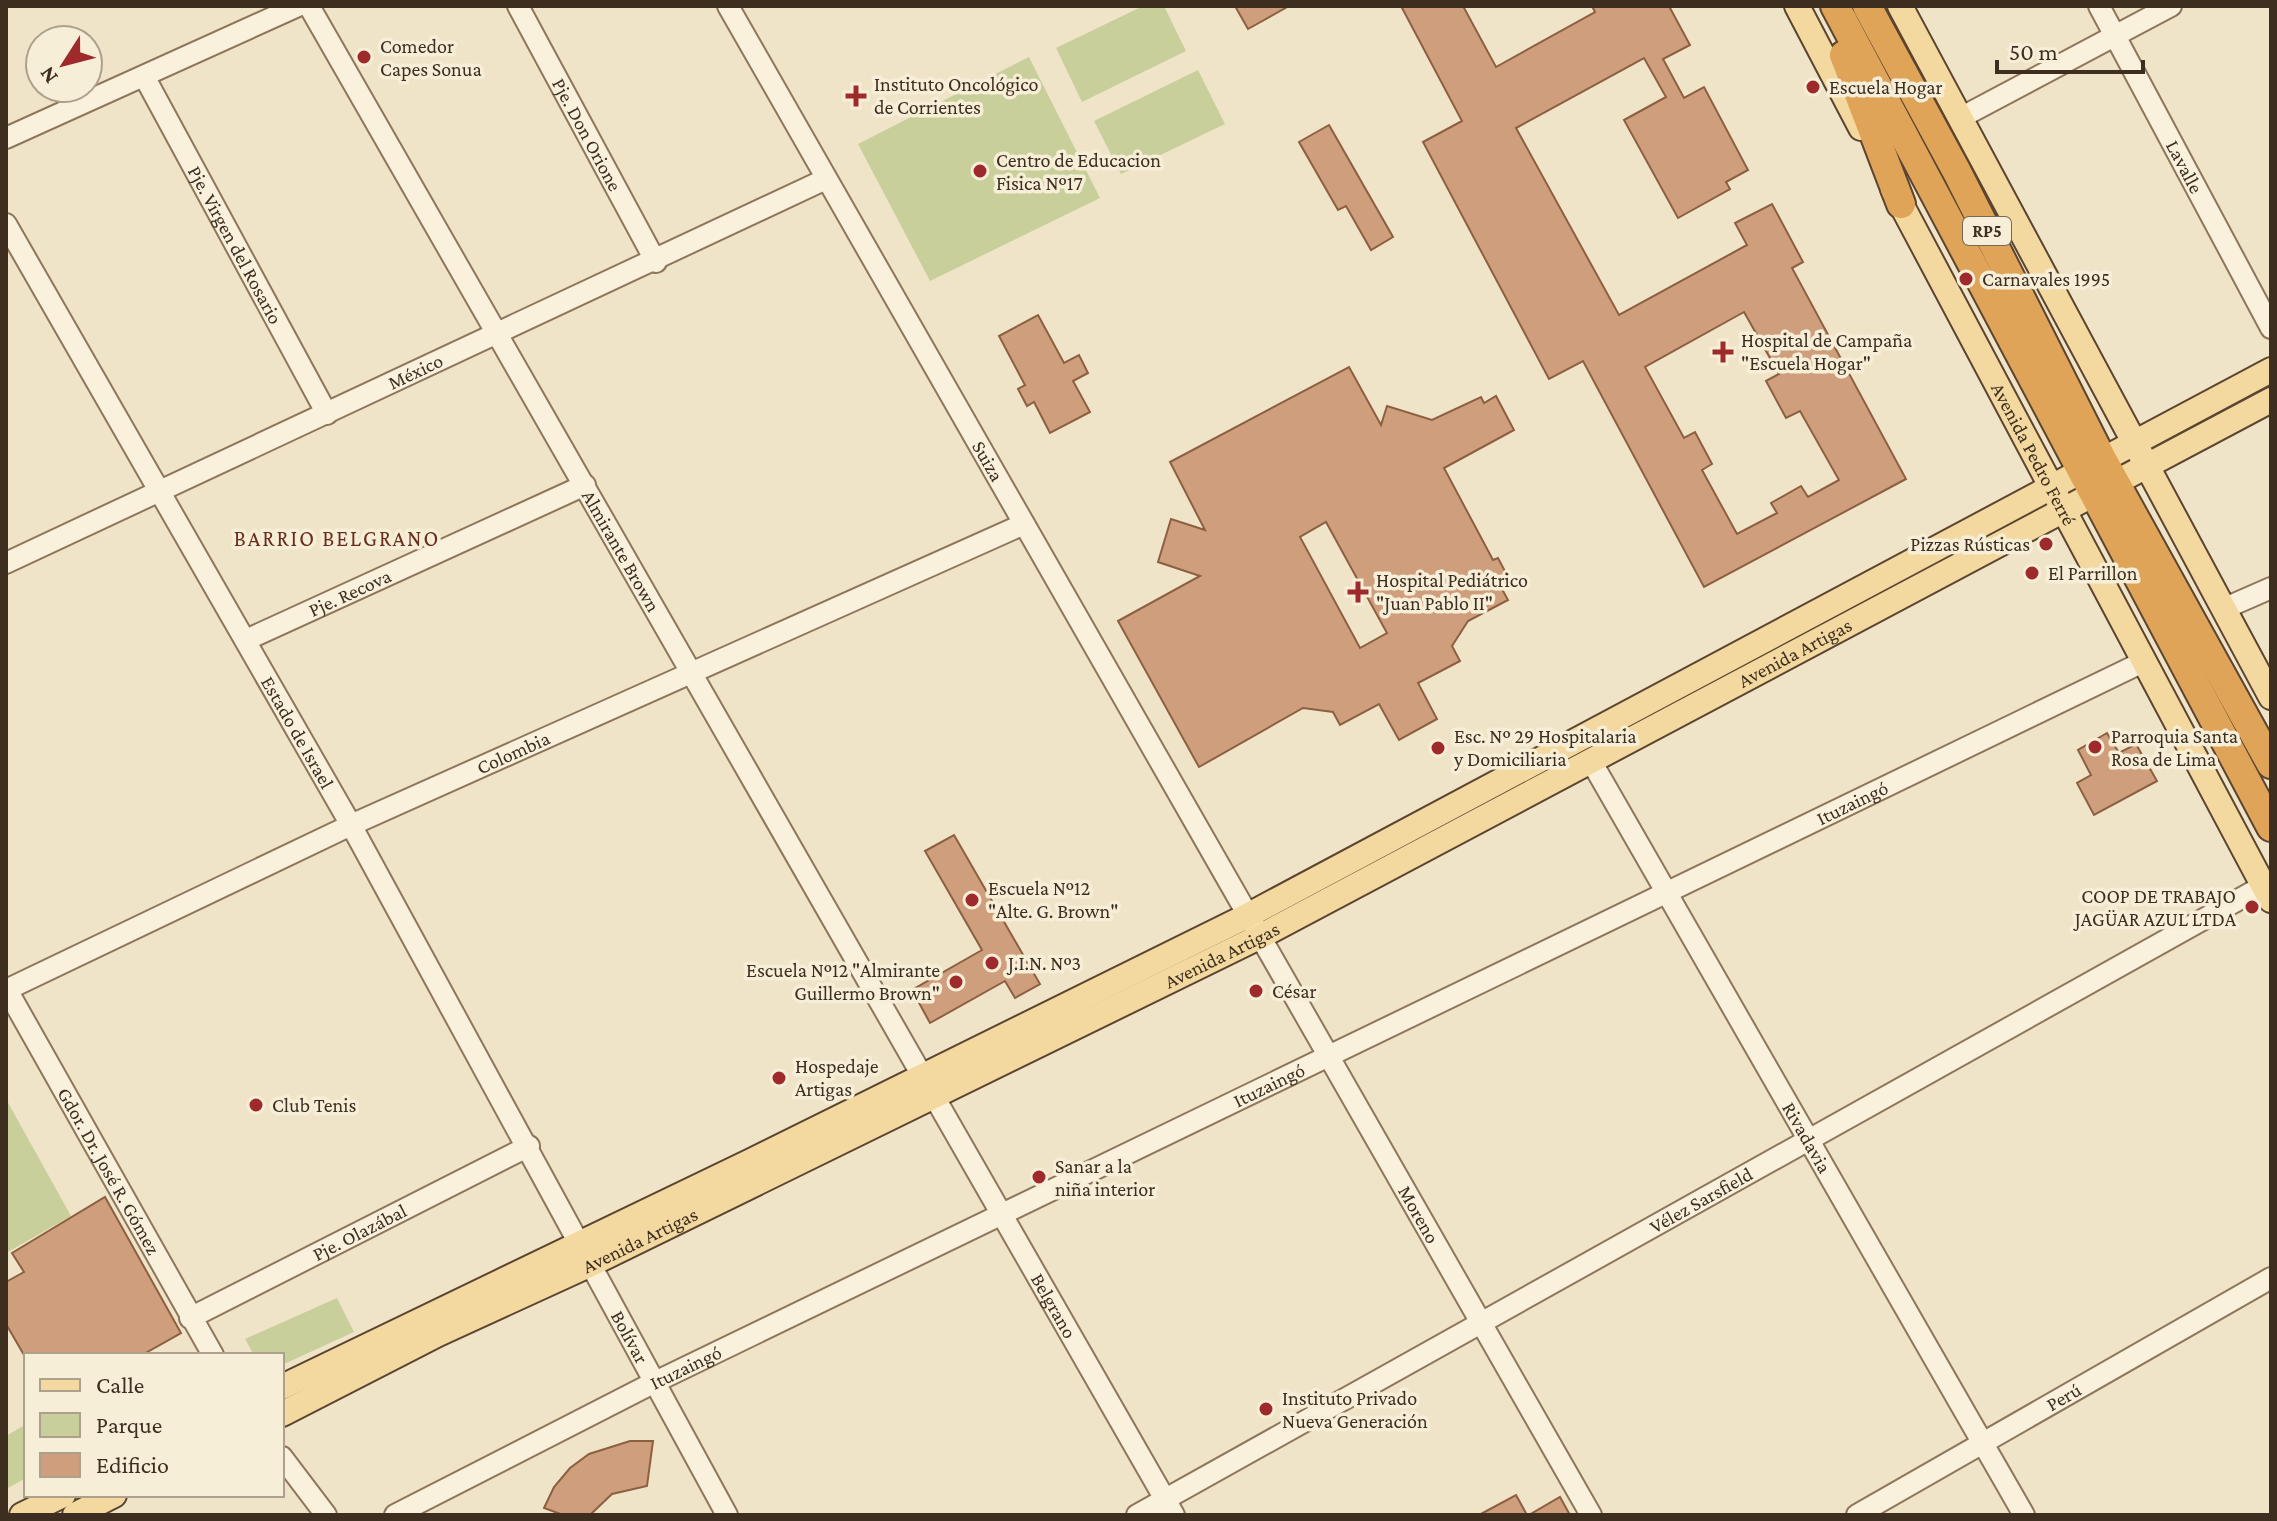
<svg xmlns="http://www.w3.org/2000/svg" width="2277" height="1521" font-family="'Crimson Pro',serif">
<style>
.green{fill:#c9cf9b}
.building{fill:#cf9f7d;stroke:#8d5f41;stroke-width:2;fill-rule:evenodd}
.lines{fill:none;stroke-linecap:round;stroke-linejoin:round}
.minor-casing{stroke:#8d765c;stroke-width:24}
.major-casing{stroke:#5b4430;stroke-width:28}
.highway-casing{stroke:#5b4430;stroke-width:32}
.minor{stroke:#faf1dc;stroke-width:20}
.major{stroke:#f3d9a0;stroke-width:24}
.highway{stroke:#e0a458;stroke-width:28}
.poi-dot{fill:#9e2a2b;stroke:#f7eed8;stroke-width:3}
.labels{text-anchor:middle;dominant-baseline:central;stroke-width:7;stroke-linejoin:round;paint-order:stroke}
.shield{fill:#f7eed8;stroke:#756857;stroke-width:2}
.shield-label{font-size:18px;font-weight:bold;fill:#3d2e20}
.poi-label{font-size:20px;fill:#3d2e20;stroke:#f7eed8;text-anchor:start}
.street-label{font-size:20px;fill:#3d2e20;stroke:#f7eed8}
.neighbourhood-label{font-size:22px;letter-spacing:2px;fill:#6b2e1e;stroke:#f7eed8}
</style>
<rect width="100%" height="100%" fill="#f0e4c8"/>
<g class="green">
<polygon points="1143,6 1164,6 1186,51 1082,102 1056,48"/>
<polygon points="1029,57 1100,198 930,281 858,144"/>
<polygon points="1198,70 1225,124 1121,174 1094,121"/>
<polygon points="6,1099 71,1216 6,1253"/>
<polygon points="337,1298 354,1332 282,1365 282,1355 254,1355 245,1339"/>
<polygon points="23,1426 26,1432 26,1478 6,1489 6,1436"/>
</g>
<g class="building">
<polygon points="1235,6 1289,6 1248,29"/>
<path d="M1401,6h62l33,61 99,-55 -3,-6h77l21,39 -27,14 21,39 20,-11 44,83 -22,12 4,7 -52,29 -54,-98 42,-23 -22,-39 -128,70 103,187 128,-70 -12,-22 37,-19 31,58 -11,6 114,211 -202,108 -121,-226 -34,18 -126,-237 39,-21zM1744,312l35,62 -13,7 20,37 14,-7 39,69 -31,17 -7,-11 -30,17 6,10 -40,21 -35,-64 10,-6 -17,-32 -11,6 -39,-71z"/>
<polygon points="1329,125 1393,237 1371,250 1346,206 1338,210 1299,142"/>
<polygon points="1038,315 1064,363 1079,355 1088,373 1073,381 1090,412 1050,433 1034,402 1027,406 1018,389 1025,385 999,336"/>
<path d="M1349,367l32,58 6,-19 45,14 49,-23 3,6 12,-7 18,34 -70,38 49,92 5,-2 9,17 -10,5 11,20 -40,21 -16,25 8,15 -42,22 19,36 -38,21 -20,-36 -39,21 -7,-13 -30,-4 -104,59 -81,-146 82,-45 -42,-14 13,-43 34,11 -35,-68zM1326,522l61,111 -27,15 -60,-111z"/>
<polygon points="2107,733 2119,753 2136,744 2157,781 2094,815 2077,783 2091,775 2078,750"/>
<polygon points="954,835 1040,984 1015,998 1005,981 930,1023 912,990 982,950 925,851"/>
<polygon points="105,1197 181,1333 142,1355 24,1355 6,1324 6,1282 24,1272 12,1253"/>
<polygon points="630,1441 653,1441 647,1486 612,1494 590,1515 563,1515 544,1508 554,1487 570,1468 589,1454"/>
<polygon points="1516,1495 1527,1515 1479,1515"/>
<polygon points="1560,1497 1570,1515 1529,1515"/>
</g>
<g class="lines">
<g class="minor-casing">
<g id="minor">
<path id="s1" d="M309,6l865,1509"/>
<path id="s2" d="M518,6l138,256"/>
<path id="s3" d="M728,6l863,1509"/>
<path id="s4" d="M2099,6l172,322"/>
<path id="s5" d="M144,76l183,338"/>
<polyline points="1960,118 2171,6"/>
<polyline points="6,138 298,6"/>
<path id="s6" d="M6,224l345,601 376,690"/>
<path id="s7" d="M6,563l820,-384"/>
<polyline points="2223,609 2271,588"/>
<path id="s8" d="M246,640l339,-155"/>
<path id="s9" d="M1591,761l433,754"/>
<path id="s10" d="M6,988l207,367"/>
<path id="s11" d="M6,990l345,-165 673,-301"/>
<path id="s12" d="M190,1318l339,-172"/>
<polyline points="282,1457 326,1515"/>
<path id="s13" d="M395,1515l258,-132 1492,-722"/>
<path id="s14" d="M1137,1515l1126,-629"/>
<path id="s15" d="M1857,1515l414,-237"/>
</g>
</g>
<g class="major-casing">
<g id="major">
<polyline points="1797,6 1861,128"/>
<polyline points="1900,6 2271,697"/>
<path id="s16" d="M1893,189l378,711"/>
<polyline points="282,1387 749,1162 1247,916 2271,370"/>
<path id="s17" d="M282,1414l156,-80 155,-71 666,-326 1012,-537"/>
<polyline points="22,1515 63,1495"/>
<polyline points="75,1515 114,1495"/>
</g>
</g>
<g class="highway-casing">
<g id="highway">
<polyline points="1835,6 2271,827"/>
<polyline points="1867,6 1957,172 2102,459 2271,764"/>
<polyline points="1844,55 1901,204"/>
</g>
</g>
<use href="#minor" class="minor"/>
<use href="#major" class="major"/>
<use href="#highway" class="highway"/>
</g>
<g class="poi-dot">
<circle cx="364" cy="57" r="8"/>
<circle cx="1813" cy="87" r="8"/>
<path d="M852 84h8v8h8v8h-8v8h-8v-8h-8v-8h8z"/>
<circle cx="980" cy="171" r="8"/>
<circle cx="1966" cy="279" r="8"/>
<path d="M1719 340h8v8h8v8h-8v8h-8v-8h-8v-8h8z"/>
<circle cx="2046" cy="544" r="8"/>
<circle cx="2032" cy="573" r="8"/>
<path d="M1354 580h8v8h8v8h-8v8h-8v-8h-8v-8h8z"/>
<circle cx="2095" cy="747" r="8"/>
<circle cx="1438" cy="748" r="8"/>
<circle cx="972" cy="900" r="8"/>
<circle cx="2252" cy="907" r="8"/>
<circle cx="992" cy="963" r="8"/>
<circle cx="956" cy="982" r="8"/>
<circle cx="1256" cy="991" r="8"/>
<circle cx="779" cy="1078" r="8"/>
<circle cx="256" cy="1105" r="8"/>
<circle cx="1039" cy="1177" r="8"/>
<circle cx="1266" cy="1409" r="8"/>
</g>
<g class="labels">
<rect class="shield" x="1963" y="217" width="48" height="28" rx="6"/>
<g class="shield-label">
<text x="1987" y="231">RP5</text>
</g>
<g class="poi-label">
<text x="380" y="46">Comedor<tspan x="380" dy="23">Capes Sonua</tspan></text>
<text x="874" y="84">Instituto Oncológico<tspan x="874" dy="23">de Corrientes</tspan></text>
<text x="1829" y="87">Escuela Hogar</text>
<text x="996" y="160">Centro de Educacion<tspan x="996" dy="23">Fisica Nº17</tspan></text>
<text x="1982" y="279">Carnavales 1995</text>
<text x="1741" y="340">Hospital de Campaña<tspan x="1741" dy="23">"Escuela Hogar"</tspan></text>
<text x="2030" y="544" text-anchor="end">Pizzas Rústicas</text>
<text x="2048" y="573">El Parrillon</text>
<text x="1376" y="580">Hospital Pediátrico<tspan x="1376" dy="23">"Juan Pablo II"</tspan></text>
<text x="1454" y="736">Esc. Nº 29 Hospitalaria<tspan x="1454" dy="23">y Domiciliaria</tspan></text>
<text x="2111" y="736">Parroquia Santa<tspan x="2111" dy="23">Rosa de Lima</tspan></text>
<text x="988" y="888">Escuela Nº12<tspan x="988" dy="23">"Alte. G. Brown"</tspan></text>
<text x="2236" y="896" text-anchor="end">COOP DE TRABAJO<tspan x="2236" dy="23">JAGÜAR AZUL LTDA</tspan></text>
<text x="1008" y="963">J.I.N. Nº3</text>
<text x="940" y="970" text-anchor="end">Escuela Nº12 "Almirante<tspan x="940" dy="23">Guillermo Brown"</tspan></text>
<text x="1272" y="991">César</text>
<text x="795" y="1066">Hospedaje<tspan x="795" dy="23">Artigas</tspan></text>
<text x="272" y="1105">Club Tenis</text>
<text x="1055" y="1166">Sanar a la<tspan x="1055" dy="23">niña interior</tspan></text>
<text x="1282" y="1398">Instituto Privado<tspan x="1282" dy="23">Nueva Generación</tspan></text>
</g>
<g class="street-label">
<text stroke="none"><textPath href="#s2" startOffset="146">Pje. Don Orione</textPath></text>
<text stroke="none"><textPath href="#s4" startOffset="182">Lavalle</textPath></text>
<text stroke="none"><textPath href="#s5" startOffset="192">Pje. Virgen del Rosario</textPath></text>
<text stroke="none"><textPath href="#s7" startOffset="452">México</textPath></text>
<text stroke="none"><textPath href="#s16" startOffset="300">Avenida Pedro Ferré</textPath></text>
<text stroke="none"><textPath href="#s3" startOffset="524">Suiza</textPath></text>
<text stroke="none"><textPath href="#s1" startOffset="628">Almirante Brown</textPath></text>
<text stroke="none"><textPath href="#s8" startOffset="114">Pje. Recova</textPath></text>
<text stroke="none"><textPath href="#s17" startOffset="1694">Avenida Artigas</textPath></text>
<text stroke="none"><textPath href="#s6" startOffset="586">Estado de Israel</textPath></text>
<text stroke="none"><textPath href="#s11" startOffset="560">Colombia</textPath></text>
<text stroke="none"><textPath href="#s13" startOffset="1622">Ituzaingó</textPath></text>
<text stroke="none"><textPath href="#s17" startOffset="1046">Avenida Artigas</textPath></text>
<text stroke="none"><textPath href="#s13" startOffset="974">Ituzaingó</textPath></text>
<text stroke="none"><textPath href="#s9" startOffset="434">Rivadavia</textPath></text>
<text stroke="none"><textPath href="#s10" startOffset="210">Gdor. Dr. José R. Gómez</textPath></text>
<text stroke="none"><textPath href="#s14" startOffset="646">Vélez Sarsfield</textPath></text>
<text stroke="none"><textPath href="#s3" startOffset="1392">Moreno</textPath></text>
<text stroke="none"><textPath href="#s12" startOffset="190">Pje. Olazábal</textPath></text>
<text stroke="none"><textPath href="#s17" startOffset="398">Avenida Artigas</textPath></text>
<text stroke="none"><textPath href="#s1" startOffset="1498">Belgrano</textPath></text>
<text stroke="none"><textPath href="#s6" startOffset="1276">Bolívar</textPath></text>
<text stroke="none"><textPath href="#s13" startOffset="326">Ituzaingó</textPath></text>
<text stroke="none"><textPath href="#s15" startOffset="238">Perú</textPath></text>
</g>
<g class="neighbourhood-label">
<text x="337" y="538">BARRIO BELGRANO</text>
</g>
</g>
<rect width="2277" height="1521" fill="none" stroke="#3d2e20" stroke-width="16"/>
<rect x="24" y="1353" width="260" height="144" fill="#f7eed8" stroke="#ada18e" stroke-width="2"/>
<rect x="40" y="1379" width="40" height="12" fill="#f3d9a0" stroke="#ada18e" stroke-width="2"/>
<text x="96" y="1393" font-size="24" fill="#3d2e20">Calle</text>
<rect x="40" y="1413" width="40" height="24" fill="#c9cf9b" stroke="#ada18e" stroke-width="2"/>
<text x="96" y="1433" font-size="24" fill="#3d2e20">Parque</text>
<rect x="40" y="1453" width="40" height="24" fill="#cf9f7d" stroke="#ada18e" stroke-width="2"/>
<text x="96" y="1473" font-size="24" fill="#3d2e20">Edificio</text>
<g transform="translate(64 64) rotate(234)"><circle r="38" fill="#f7eed8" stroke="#ada18e" stroke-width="2"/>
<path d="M0-6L14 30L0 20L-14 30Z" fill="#9e2a2b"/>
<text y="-12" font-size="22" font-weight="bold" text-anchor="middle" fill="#3d2e20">N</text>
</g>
<path d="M1997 60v12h146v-12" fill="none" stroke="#3d2e20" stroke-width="4"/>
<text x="2009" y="60" font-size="24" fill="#3d2e20" stroke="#f7eed8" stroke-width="6" paint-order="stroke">50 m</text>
</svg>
